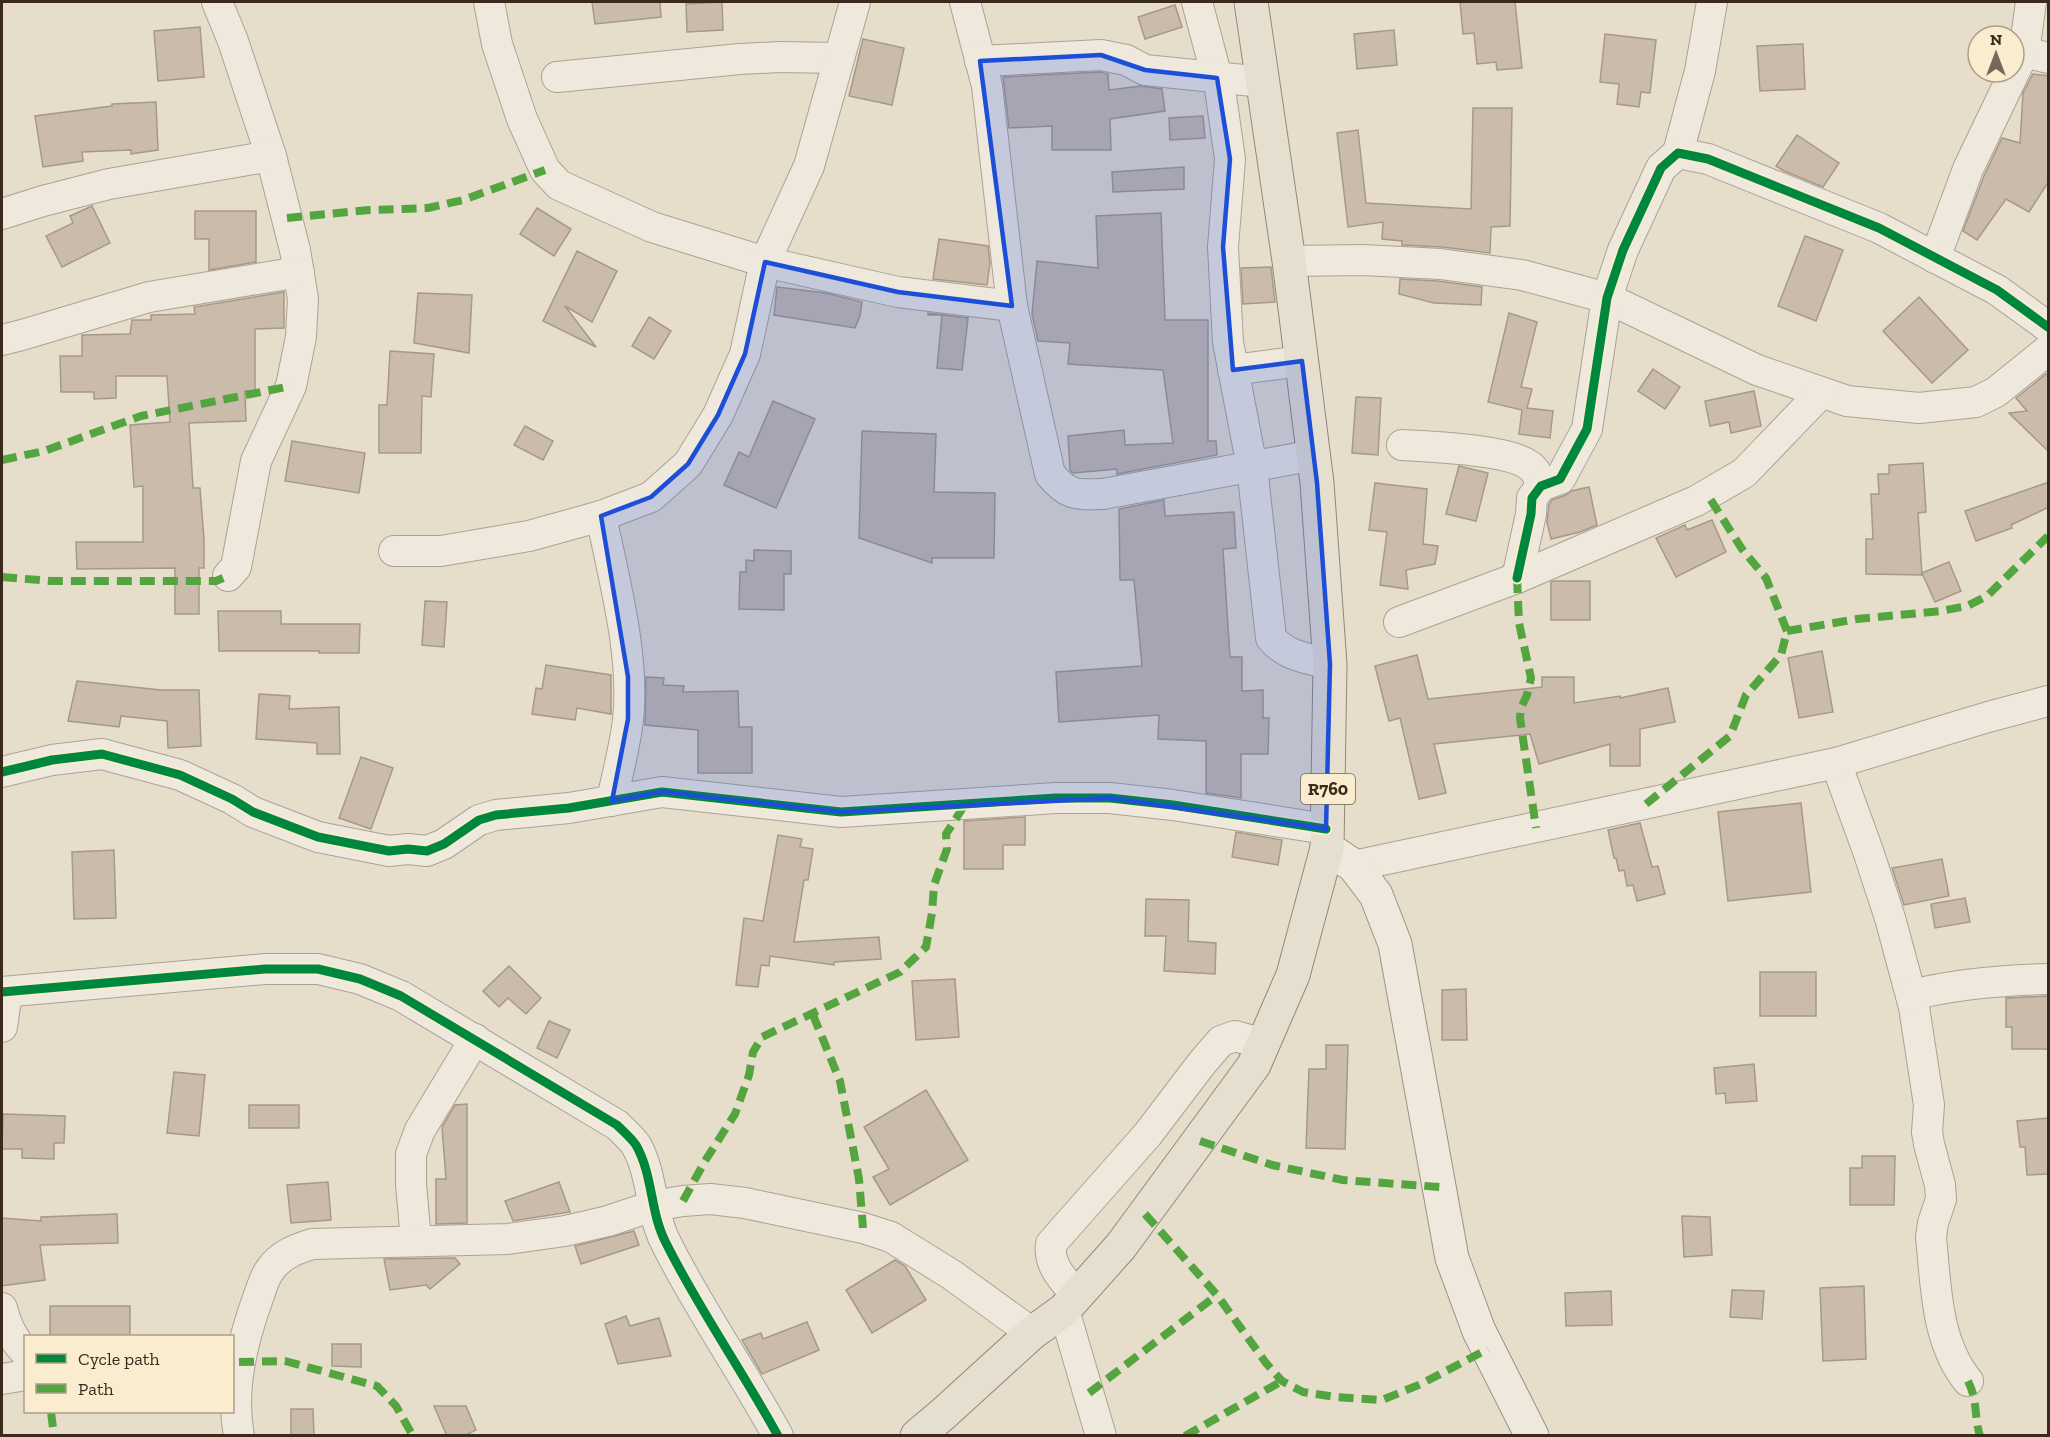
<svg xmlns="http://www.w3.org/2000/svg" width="2050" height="1437" font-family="'Zilla Slab',serif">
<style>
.building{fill:#cabbab;stroke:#a6998a;stroke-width:1.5}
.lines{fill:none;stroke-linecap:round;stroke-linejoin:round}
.street-casing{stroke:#aba294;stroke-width:32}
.secondary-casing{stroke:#9b9284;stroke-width:35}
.primary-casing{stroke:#90887b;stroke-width:35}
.street{stroke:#eee8dd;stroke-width:30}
.secondary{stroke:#eee8dd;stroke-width:33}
.primary{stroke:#e6dece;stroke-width:33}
.quiet{stroke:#54a440;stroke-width:8;stroke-dasharray:15 8;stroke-linecap:butt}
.cycleway-casing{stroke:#f9eccf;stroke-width:13}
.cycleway{stroke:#00873e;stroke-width:9}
.marked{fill:#1d4ed8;fill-opacity:0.2;stroke:#1d4ed8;stroke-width:4.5;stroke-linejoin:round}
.labels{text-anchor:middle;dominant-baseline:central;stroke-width:4.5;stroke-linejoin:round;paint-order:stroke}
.shield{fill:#f9eccf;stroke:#746451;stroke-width:1.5}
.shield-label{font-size:18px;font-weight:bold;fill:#3b2a1b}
</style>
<rect width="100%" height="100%" fill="#e6decb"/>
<g class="building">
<polygon points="592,2 660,2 661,17 595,24"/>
<polygon points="722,2 723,30 687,32 686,4"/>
<polygon points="1460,2 1515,2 1522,68 1497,70 1496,62 1477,64 1474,33 1463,34"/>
<polygon points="1175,5 1182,27 1145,39 1138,17"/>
<polygon points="200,27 204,77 158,81 154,31"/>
<polygon points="1394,30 1397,65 1357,69 1354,34"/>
<polygon points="1605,34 1656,40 1650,93 1641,92 1639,107 1617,104 1619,84 1600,82"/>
<polygon points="863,39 904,48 892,105 849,96"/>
<polygon points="1803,44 1805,89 1760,91 1757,46"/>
<polygon points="1100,72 1108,74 1109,90 1141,86 1162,89 1165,111 1110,119 1111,150 1052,150 1052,126 1009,128 1003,77"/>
<polygon points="2033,74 2049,76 2049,181 2029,212 2006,199 1977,240 1963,231 1984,176 2002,138 2020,143 2023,93"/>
<polygon points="156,102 158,150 131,154 131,150 82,152 83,161 43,167 35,116 112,106 112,104"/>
<polygon points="1473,108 1512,108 1510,226 1491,227 1490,253 1442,247 1402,245 1402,241 1382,239 1383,222 1348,227 1337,133 1358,130 1366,203 1471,209"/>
<polygon points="1203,116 1205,138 1170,140 1169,118"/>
<polygon points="1797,135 1839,163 1823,187 1784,171 1776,166"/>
<polygon points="1184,167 1184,189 1113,192 1112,172"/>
<polygon points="92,206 110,243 62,267 46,236 73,223 70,216"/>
<polygon points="537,208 571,229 554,256 520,234"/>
<polygon points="195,211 256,211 256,262 209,270 209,239 195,239"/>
<polygon points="1161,213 1165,320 1208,320 1208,441 1216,441 1217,455 1117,474 1117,469 1073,473 1070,470 1068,436 1124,430 1125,445 1173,443 1163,370 1068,364 1070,343 1038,341 1032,314 1037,261 1098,268 1096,216"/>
<polygon points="1805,236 1843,250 1816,321 1778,306"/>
<polygon points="939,239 988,246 990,263 987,285 933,279"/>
<polygon points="577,251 617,271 592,322 565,306 596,347 543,321"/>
<polygon points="1271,267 1275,302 1243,304 1241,268"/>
<polygon points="1400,279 1438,281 1482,287 1481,305 1434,303 1399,294"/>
<polygon points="777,287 826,293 862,302 860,316 855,328 774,315"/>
<polygon points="284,292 284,328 255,329 255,391 245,391 246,421 189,423 193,488 200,488 204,539 204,568 199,568 199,614 175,614 175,568 77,569 76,542 143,542 143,486 134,487 130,425 170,422 167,376 116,376 116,398 94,399 94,392 61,392 60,356 82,356 82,335 130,334 132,320 151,320 151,315 195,314 194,307"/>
<polygon points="418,293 472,295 469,353 414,343"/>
<polygon points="1919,297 1968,350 1932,383 1883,331"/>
<polygon points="928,313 968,318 962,370 937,368 942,315 928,315"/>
<polygon points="1509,313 1537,322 1521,387 1532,389 1527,408 1553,411 1550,438 1519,434 1522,410 1488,402"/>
<polygon points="649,317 671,331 654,359 632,346"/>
<polygon points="390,351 434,354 431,397 422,396 421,453 379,453 379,405 387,405"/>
<polygon points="1653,369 1680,387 1665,409 1638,391"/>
<polygon points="2046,374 2049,376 2049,452 2009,413 2027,411 2016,398"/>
<polygon points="1754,391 1761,426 1731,433 1729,422 1710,426 1705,401"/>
<polygon points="1356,397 1381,398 1378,455 1352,453"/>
<polygon points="773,401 815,419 776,508 724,485 739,452 749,457"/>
<polygon points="525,426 553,441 543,460 514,445"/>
<polygon points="862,431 936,434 934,492 995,493 994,558 932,558 932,563 859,538"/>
<polygon points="292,441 365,453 359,493 285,481"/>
<polygon points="1923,463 1926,512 1918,513 1922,575 1866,574 1866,539 1873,539 1871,494 1879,494 1878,474 1889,474 1889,465"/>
<polygon points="1459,466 1488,473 1476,521 1446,514"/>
<polygon points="2049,482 2049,507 2011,525 2012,528 1976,541 1965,511"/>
<polygon points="1375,483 1427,489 1423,544 1438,546 1435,564 1406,570 1408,589 1380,585 1387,532 1369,530"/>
<polygon points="1589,487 1597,525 1580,532 1551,539 1547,522 1549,504 1552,500 1566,495 1571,491"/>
<polygon points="1164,500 1165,516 1234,512 1236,548 1223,549 1230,657 1242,657 1242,691 1263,690 1263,718 1269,718 1268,754 1241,754 1241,798 1206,793 1206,741 1158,739 1159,715 1059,722 1056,672 1142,666 1134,580 1120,580 1119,509"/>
<polygon points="1712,520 1726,552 1676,577 1656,538 1685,525 1687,530"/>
<polygon points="754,550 791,551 791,574 784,574 784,610 739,609 740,572 746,572 746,560 754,561"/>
<polygon points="1949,562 1961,591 1935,602 1922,573"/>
<polygon points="1554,581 1590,581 1590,620 1551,620 1551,582"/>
<polygon points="425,601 447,602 444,647 422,645"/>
<polygon points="218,611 281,611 281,624 360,624 359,653 319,653 319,651 219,651"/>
<polygon points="1822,651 1833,712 1799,718 1788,658"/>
<polygon points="1417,655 1428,699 1542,687 1542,677 1574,677 1574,703 1620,696 1620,698 1668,688 1675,722 1640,729 1640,766 1610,766 1610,744 1539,764 1530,734 1434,744 1446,793 1419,799 1400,718 1389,721 1375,666"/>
<polygon points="546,665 611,675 611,714 577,708 575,720 532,714 536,688 542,689"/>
<polygon points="646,677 664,678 663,685 684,686 683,692 738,691 739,727 752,727 752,773 698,773 698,730 645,725"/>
<polygon points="77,681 161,690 199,690 201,746 168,748 167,721 121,716 119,727 68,721"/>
<polygon points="259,694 290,696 289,709 339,707 340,754 317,754 317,743 256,739"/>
<polygon points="361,757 393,768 371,829 339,818"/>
<polygon points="1801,803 1811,892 1728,901 1718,812"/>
<polygon points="1025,817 1025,845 1003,845 1003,869 964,869 964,821"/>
<polygon points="1640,823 1652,867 1658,866 1665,894 1637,901 1633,885 1627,886 1624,870 1619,871 1616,858 1614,858 1608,830"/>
<polygon points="1236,832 1282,840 1278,865 1232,857"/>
<polygon points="778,835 802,839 800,847 813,849 808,880 804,880 794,942 879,937 881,959 834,962 834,965 770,956 769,966 761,965 758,987 736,985 744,918 763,921"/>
<polygon points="114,850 116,918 74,919 72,852"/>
<polygon points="1942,859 1949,896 1904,905 1892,868"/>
<polygon points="1965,898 1970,922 1935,928 1931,904"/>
<polygon points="1146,899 1189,900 1188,941 1216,943 1215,974 1164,971 1166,936 1145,936"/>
<polygon points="509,966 541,998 526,1014 508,998 499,1007 483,991"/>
<rect x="1760" y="972" width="56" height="44"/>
<polygon points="955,979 959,1037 916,1040 912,981"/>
<polygon points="1466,989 1467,1040 1442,1040 1442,990"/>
<polygon points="2049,996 2049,1049 2012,1049 2012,1027 2006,1027 2006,998"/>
<polygon points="549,1021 570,1030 557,1058 537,1048"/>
<polygon points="1326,1045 1348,1045 1345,1149 1306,1148 1309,1069 1326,1069"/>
<polygon points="1754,1064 1757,1101 1726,1103 1725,1093 1716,1094 1714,1068"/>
<polygon points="174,1072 205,1075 199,1136 167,1133"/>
<polygon points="926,1090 968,1160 890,1205 873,1177 889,1169 864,1127"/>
<polygon points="467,1104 467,1223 436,1224 436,1179 446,1179 442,1127 455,1105"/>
<rect x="249" y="1105" width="50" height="23"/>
<polygon points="3,1114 65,1116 64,1143 54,1143 54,1159 22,1158 22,1149 2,1149"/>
<polygon points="2049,1118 2049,1174 2027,1175 2025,1147 2020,1147 2017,1121"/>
<polygon points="1862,1156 1895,1156 1894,1205 1850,1205 1850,1168 1862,1168"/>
<polygon points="328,1182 331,1220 291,1223 287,1185"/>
<polygon points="559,1182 570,1212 513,1221 505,1201"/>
<polygon points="117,1214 118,1243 40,1245 45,1280 2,1286 2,1218 41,1221 41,1217"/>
<polygon points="1682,1216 1710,1217 1712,1255 1684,1257"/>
<polygon points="634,1231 639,1245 581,1264 575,1246"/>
<polygon points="455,1258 460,1264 430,1289 426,1285 390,1290 384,1259"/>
<polygon points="895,1260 905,1266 926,1300 872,1333 846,1290"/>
<polygon points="1864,1286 1866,1359 1823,1361 1820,1288"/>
<polygon points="1732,1290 1764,1291 1762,1319 1730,1317"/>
<polygon points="1611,1291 1612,1325 1566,1326 1565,1293"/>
<rect x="50" y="1306" width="80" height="30"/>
<polygon points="626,1316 630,1326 659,1318 671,1356 618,1364 605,1324"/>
<polygon points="807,1322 819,1350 762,1374 742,1340 761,1333 763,1339"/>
<polygon points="332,1344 361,1344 361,1367 332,1366"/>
<polygon points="434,1406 466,1406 476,1430 464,1436 447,1436"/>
<polygon points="291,1409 313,1409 314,1436 291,1436"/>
</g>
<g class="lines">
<g class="street-casing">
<g id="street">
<polyline points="217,2 233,41 271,156 295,250 303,299 301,337 291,386 256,461 236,567 228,576"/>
<polyline points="489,2 497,44 522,119 545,170 559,185 652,227 765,262 898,292 1012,306"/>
<path d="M965,2l22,84 25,220 38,168c18,22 26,21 53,20l211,-39"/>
<path d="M1197,2l23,87 10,70 -7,88 5,95 24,125 19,171c16,19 36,20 59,26"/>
<polyline points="2024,52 2048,58"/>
<polyline points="980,61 1101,55 1126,60 1145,70 1263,82"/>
<polyline points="557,77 740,59 780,57 839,58"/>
<polyline points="1678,153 1700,71 1712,2"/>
<polyline points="2,214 43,201 109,184 271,156"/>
<polyline points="1935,258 1968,169 2024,52 2031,2"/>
<polyline points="1289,261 1363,260 1440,264 1522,275 1607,298 1757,370 1847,401 1919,408 1976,402 1996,392 2048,350"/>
<polyline points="2,340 22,335 149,297 299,272"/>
<polyline points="1233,370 1302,361"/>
<path d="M1402,445c29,2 107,4 128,21 7,5 9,13 11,20"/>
<path d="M601,516c13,63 34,140 27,204 -3,27 -11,54 -16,81"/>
<polyline points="394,551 441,551 529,536 601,516 651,497 688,464 718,415 745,354 765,262 809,166 855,2"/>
<polyline points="1517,578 1531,514 1532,498 1541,486 1560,479 1587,429 1607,298 1623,250 1661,168 1678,153 1708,159 1879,228 1997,290 2048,327"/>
<polyline points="1399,622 1517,578 1696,501 1744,473 1821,393"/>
<path d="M1836,763l32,88 22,67 24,89 15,98 -2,27 2,12 11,41 1,14 -8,24 -2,14c5,49 5,105 37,144"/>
<polyline points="2,772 52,760 102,754 180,775 232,799 253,812 318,837 389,851 408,849 427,851 444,844 479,820 496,815 569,808 662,792 841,812 1056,798 1110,798 1173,805 1326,829"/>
<polyline points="1354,866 1836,763 1988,717 2048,701"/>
<path d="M2,992l263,-23h53l42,10 41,17 216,129c6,6 14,13 19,20 17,30 14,66 29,96 33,67 77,129 113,195"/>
<path d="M1911,995c45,-11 91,-15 137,-16"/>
<polyline points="2,1027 7,992"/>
<polyline points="416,1241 411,1184 411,1154 420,1130 475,1039"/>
<path d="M1077,1296c-13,-16 -29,-30 -26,-52l97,-110 54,-71 19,-22 14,-5 28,8"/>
<path d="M2,1308c4,17 11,32 24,45"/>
<polyline points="1064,1310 1101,1436"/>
<polyline points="2,1379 26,1375"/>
<path d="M239,1436c-9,-47 4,-97 20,-141 3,-8 6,-19 11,-25 10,-15 26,-21 42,-26l196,-5 57,-8 43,-10 45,-15 30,-5 27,-2 35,4 118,25 28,9 61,38 80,58"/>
</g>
</g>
<g class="secondary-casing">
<polyline id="secondary" points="1327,848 1354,866 1376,895 1395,944 1452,1258 1479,1331 1532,1436"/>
</g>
<g class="primary-casing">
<polyline id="primary" points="917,1436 942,1415 1032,1333 1064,1310 1121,1246 1254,1065 1293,975 1327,848 1330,664 1317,483 1289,261 1251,2"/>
</g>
<use href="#street" class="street"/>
<use href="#secondary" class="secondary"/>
<use href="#primary" class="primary"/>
<g class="quiet">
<polyline points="287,218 369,210 428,208 463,200 545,170"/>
<polyline points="2,460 44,451 141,416 291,386"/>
<polyline points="2,577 51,581 216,581 228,576"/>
<polyline points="1517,578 1519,623 1531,678 1527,695 1521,708 1520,718 1536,828"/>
<polyline points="1787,631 1857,619 1941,611 1967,606 1987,596 2048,536"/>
<polyline points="1646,804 1730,736 1746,695 1781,655 1787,631 1766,578 1742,549 1707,494"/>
<polyline points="813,1015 840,1081 859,1179 863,1228"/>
<polyline points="1200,1141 1272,1165 1343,1180 1440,1187"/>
<polyline points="683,1201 705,1161 735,1114 749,1075 753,1052 762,1037 900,972 926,947 932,913 934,885 947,849 946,834 966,803"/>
<polyline points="1145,1214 1217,1295 1266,1363 1282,1381 1303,1392 1336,1397 1382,1400 1421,1384 1488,1349"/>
<polyline points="239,1362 285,1361 377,1386 396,1406 413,1436"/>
<path d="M1968,1381c10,20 6,36 12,55"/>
<polyline points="1089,1393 1217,1295"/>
<polyline points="51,1412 54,1436"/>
<polyline points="1185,1436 1282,1381"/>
</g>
<g class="cycleway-casing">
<g id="cycleway">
<polyline points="1517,578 1531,514 1532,498 1541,486 1560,479 1587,429 1607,298 1623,250 1661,168 1678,153 1708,159 1879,228 1997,290 2048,327"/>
<polyline points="2,772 52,760 102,754 180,775 232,799 253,812 318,837 389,851 408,849 427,851 444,844 479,820 496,815 569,808 662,792 841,812 1056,798 1110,798 1173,805 1326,829"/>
<path d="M2,992l263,-23h53l42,10 41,17 216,129c6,6 14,13 19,20 17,30 14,66 29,96 33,67 77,129 113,195"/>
</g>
</g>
<use href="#cycleway" class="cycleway"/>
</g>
<path class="marked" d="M1101,55l44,15 72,8 13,81 -7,88 10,123 69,-9 15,122 13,181 -4,165 -216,-31 -269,14 -179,-20 -50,9 16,-82v-42l-27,-161 50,-19 37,-33 30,-49 27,-61 20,-92 133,30 114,14 -32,-245z"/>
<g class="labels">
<rect class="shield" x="1301" y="774" width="54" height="30" rx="4.5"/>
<g class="shield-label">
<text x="1328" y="789">R760</text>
</g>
</g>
<rect width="2050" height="1437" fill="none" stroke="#3b2a1b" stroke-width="6"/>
<rect x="24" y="1335" width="210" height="78" fill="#f9eccf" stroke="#ad9e87" stroke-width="1.5"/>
<rect x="36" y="1354" width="30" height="9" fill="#00873e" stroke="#ad9e87" stroke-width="1.5"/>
<text x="78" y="1365" font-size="18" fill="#3b2a1b">Cycle path</text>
<rect x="36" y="1384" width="30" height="9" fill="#54a440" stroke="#ad9e87" stroke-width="1.5"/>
<text x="78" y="1395" font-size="18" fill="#3b2a1b">Path</text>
<g transform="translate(1996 54)"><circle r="28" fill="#f9eccf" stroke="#ad9e87" stroke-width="1.5"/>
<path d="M0-4.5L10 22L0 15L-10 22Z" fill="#776959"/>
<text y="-9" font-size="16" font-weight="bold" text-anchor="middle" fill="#3b2a1b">N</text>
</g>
</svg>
